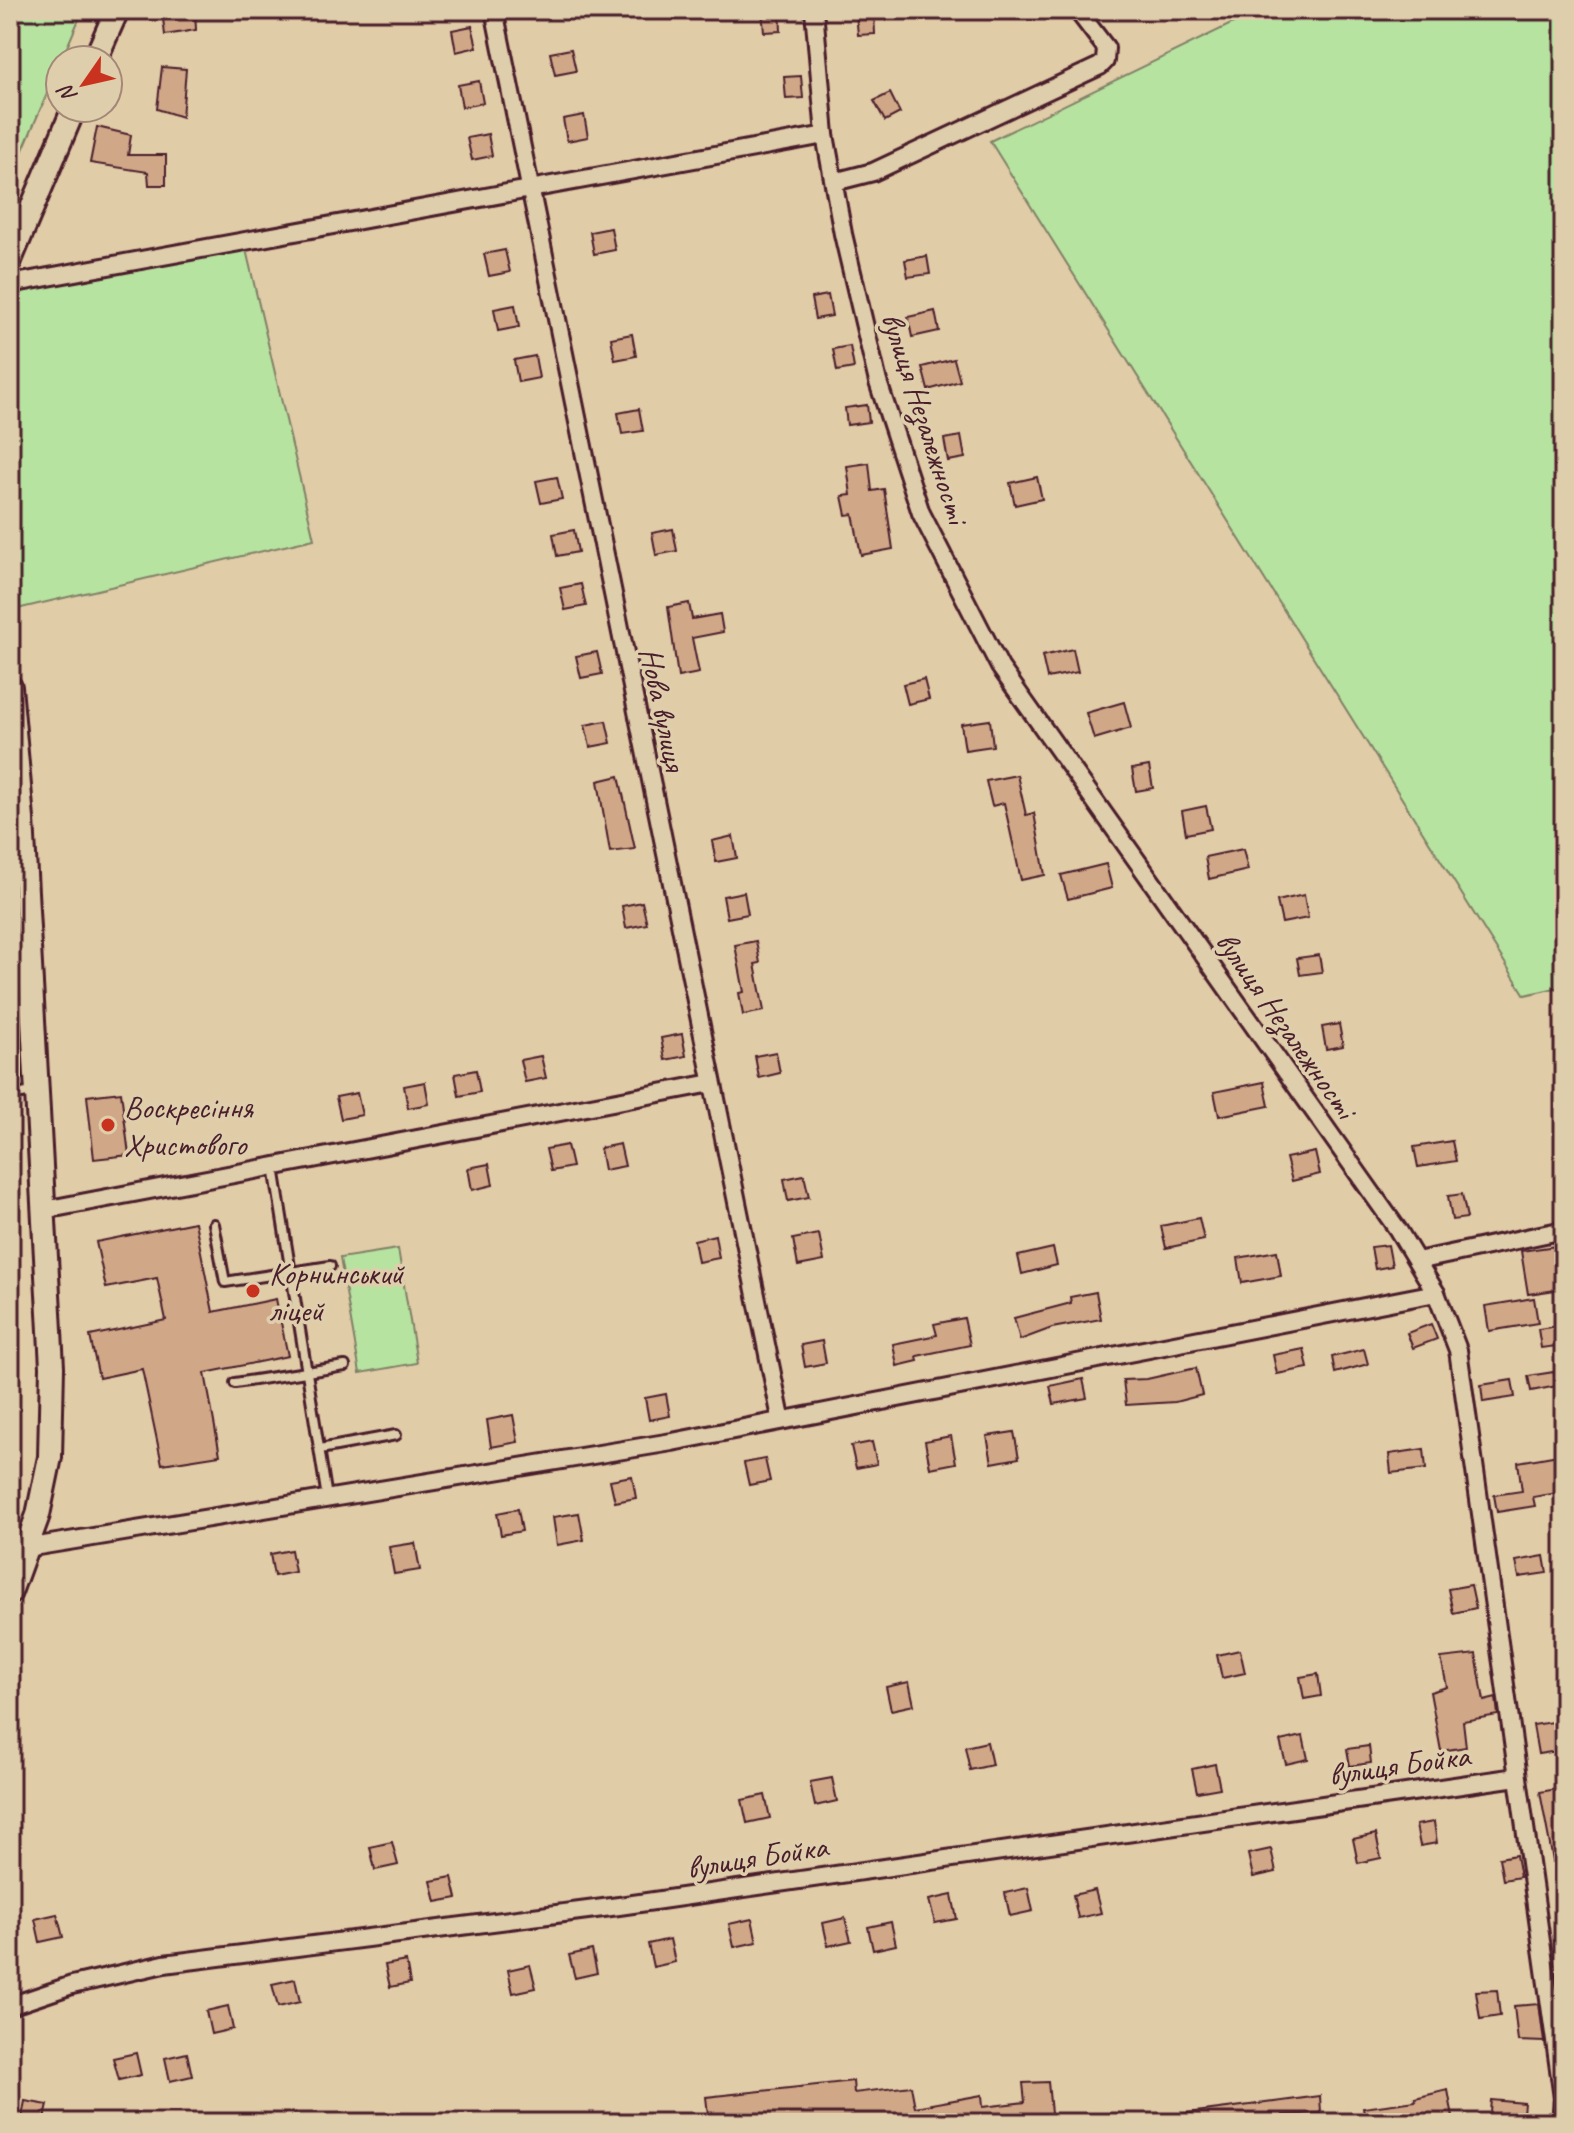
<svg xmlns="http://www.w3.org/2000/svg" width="1574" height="2133" font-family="Caveat,sans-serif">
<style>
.green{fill:#b7e3a0;stroke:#808166;stroke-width:2}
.building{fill:#d0a888;stroke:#4a1f2b;stroke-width:2}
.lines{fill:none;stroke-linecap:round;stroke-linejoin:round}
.lane-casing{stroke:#4a1f2b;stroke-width:14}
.street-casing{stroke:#4a1f2b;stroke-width:22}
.secondary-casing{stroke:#4a1f2b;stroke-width:28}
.lane{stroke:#dfceab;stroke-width:8}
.street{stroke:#dfceab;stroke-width:16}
.secondary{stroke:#dfceab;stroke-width:22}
.poi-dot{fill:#c8321e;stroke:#dfceab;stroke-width:3}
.labels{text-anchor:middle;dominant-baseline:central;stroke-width:7;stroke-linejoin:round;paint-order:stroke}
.street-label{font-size:32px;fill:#4a1f2b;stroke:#dfceab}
.poi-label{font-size:32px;fill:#4a1f2b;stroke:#dfceab;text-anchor:start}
</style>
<rect width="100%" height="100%" fill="#e1cca8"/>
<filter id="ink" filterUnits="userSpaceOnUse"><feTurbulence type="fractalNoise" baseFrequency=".0125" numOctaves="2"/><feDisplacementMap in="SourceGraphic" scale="16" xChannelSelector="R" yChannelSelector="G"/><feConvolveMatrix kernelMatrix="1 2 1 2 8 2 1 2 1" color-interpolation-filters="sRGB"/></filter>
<g filter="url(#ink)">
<g class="green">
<polygon points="10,10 83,10 10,180"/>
<polygon points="1260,10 1564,10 1564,986 1525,995 990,141"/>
<path d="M244,241l70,298 -297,70c-6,-104 -15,-211 0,-316z"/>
<polygon points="398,1249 417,1363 360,1373 340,1258"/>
</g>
<g class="building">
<polygon points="162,10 195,10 196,30 165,35"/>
<polygon points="762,10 780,10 781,31 764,32"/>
<polygon points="874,12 875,34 858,35 856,13"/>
<polygon points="472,26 477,47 456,52 452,30"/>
<polygon points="571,49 576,71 555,75 550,53"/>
<polygon points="162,67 186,69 182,117 157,109"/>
<polygon points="801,76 803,98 786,99 784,77"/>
<polygon points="479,81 483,103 462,107 458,85"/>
<polygon points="890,93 900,113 885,121 874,101"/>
<polygon points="584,115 588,137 567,141 563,119"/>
<polygon points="97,127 131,135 128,155 166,155 166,185 149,185 148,172 90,163"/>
<polygon points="488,134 492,156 472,160 467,138"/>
<polygon points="611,228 615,250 594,254 590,232"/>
<polygon points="505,250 510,272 489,276 484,254"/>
<polygon points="927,256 930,274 908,277 905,260"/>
<polygon points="828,295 832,316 815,319 811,298"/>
<polygon points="515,305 519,327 498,331 494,309"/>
<polygon points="935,311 939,331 912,337 908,317"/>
<polygon points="632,334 636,356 615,360 611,338"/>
<polygon points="850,346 854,368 837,371 833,349"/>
<polygon points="535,356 539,378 518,382 514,360"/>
<polygon points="954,359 960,381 928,390 922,367"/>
<polygon points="867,405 869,422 847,425 845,408"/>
<polygon points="639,409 643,431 622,434 618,413"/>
<polygon points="961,436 965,458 948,461 944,439"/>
<polygon points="869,463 872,491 884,489 893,549 861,555 853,514 846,515 842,496 851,495 847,466"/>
<polygon points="557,477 562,499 541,503 536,481"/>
<polygon points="1037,477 1042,499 1015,505 1010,483"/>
<polygon points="673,529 677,551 656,555 652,533"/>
<polygon points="574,530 578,552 557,556 553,534"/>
<polygon points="581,584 586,606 565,610 560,588"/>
<polygon points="689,603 692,619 720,614 723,632 692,638 699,673 678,677 668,607"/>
<polygon points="1073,649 1078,672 1047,678 1042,656"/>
<polygon points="597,652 602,674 581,678 576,656"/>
<polygon points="924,679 929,699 908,704 903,684"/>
<polygon points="1124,702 1131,728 1094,739 1086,713"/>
<polygon points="990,720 993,746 965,750 961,724"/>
<polygon points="606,721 611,743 590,747 585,725"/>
<polygon points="1149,766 1153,788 1136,791 1132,769"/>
<polygon points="1017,775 1026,815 1034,813 1045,875 1021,880 1004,803 992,806 986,781"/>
<polygon points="619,776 635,849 610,852 598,781"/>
<polygon points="1206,806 1211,829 1186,834 1182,811"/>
<polygon points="733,836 737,858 716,862 712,841"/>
<polygon points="1243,849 1248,870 1209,879 1205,857"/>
<polygon points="1106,864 1112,888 1068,899 1061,875"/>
<polygon points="744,892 748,914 727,918 723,896"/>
<polygon points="1304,895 1308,918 1282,923 1277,901"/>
<polygon points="642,902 647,924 626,928 622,906"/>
<polygon points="756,941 760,963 755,964 764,1011 743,1015 739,993 744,992 735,945"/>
<polygon points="1319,955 1322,972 1300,975 1297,958"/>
<polygon points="1339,1024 1343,1046 1326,1049 1322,1027"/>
<polygon points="682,1034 686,1056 665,1060 661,1038"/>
<polygon points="776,1052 780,1073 759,1078 755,1056"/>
<polygon points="541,1056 546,1078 525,1082 520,1060"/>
<polygon points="476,1070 480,1092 459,1096 455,1074"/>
<polygon points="425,1082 429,1104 408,1108 404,1086"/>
<polygon points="1264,1082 1269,1106 1219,1116 1214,1092"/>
<polygon points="121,1092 129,1155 94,1159 87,1096"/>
<polygon points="357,1093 362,1115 341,1119 336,1097"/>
<polygon points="1452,1141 1456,1161 1418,1167 1414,1147"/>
<polygon points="620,1144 625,1166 604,1170 600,1148"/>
<polygon points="567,1145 572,1167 551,1171 546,1149"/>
<polygon points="1315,1152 1320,1174 1292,1181 1286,1158"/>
<polygon points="489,1164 493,1185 472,1190 468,1168"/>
<polygon points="804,1175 809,1197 788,1201 784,1179"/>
<polygon points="1462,1194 1467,1218 1452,1220 1448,1196"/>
<polygon points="1199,1218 1204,1240 1166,1248 1161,1226"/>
<polygon points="195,1222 213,1312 276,1299 288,1356 205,1373 220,1455 162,1464 142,1369 99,1378 90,1336 166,1320 157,1278 106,1288 96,1242"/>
<polygon points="819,1234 824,1261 798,1266 793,1239"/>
<polygon points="715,1235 719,1258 698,1262 694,1240"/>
<polygon points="1388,1245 1392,1266 1375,1269 1371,1247"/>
<polygon points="1556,1246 1563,1289 1528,1294 1521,1251"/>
<polygon points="1053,1248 1057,1265 1022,1274 1018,1256"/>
<polygon points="1277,1251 1281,1276 1242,1283 1238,1258"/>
<polygon points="1096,1292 1101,1319 1052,1328 1020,1340 1014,1318 1071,1303 1070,1297"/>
<polygon points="1534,1298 1538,1323 1489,1331 1485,1306"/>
<polygon points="964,1318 970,1345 917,1356 918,1361 897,1366 893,1344 937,1335 934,1324"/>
<polygon points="1431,1324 1437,1339 1413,1348 1407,1333"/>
<polygon points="1564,1325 1564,1345 1541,1348 1538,1329"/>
<polygon points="822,1341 826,1363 805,1367 801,1345"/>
<polygon points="1304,1349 1308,1368 1277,1374 1273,1355"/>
<polygon points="1364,1349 1368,1364 1335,1373 1332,1357"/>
<polygon points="1196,1368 1202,1395 1175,1402 1126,1405 1123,1380 1147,1379"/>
<polygon points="1554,1372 1557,1386 1531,1391 1528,1376"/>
<polygon points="1083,1379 1087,1398 1054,1404 1050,1386"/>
<polygon points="1512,1380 1515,1397 1483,1402 1481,1385"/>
<polygon points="666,1394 670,1416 649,1420 645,1398"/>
<polygon points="513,1415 518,1442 491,1447 487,1420"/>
<polygon points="1014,1432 1019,1458 992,1463 987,1436"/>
<polygon points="951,1436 956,1463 930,1468 925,1441"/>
<polygon points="872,1442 877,1464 856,1468 851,1446"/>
<polygon points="1424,1449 1426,1469 1391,1473 1389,1454"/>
<polygon points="1564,1454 1564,1492 1533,1497 1535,1506 1497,1512 1494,1495 1522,1491 1518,1462"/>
<polygon points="765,1459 770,1481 749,1485 744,1463"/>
<polygon points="632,1476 636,1498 615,1502 610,1480"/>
<polygon points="518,1509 522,1531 501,1535 497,1513"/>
<polygon points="579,1513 584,1540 557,1545 553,1517"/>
<polygon points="415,1543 420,1570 394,1574 389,1547"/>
<polygon points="291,1550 295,1572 274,1576 270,1554"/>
<polygon points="1544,1556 1547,1573 1519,1577 1516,1561"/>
<polygon points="1471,1585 1476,1608 1453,1613 1448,1589"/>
<polygon points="1240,1650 1245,1673 1222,1678 1217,1655"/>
<polygon points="1476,1654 1484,1701 1496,1698 1498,1715 1463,1721 1466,1747 1441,1751 1430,1692 1447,1687 1441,1658"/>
<polygon points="1318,1674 1321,1696 1304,1699 1300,1677"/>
<polygon points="909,1682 914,1705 891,1710 886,1687"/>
<polygon points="1553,1722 1558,1751 1538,1754 1533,1725"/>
<polygon points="1303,1736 1308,1759 1286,1764 1280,1741"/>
<polygon points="987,1742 992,1765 970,1770 965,1747"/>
<polygon points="1369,1746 1371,1763 1350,1766 1347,1749"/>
<polygon points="1215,1764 1220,1788 1197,1792 1192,1769"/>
<polygon points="832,1778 837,1801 815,1806 810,1782"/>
<polygon points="1562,1788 1564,1876 1556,1877 1540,1792"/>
<polygon points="765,1795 770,1818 747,1823 742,1800"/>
<polygon points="1434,1822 1437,1843 1420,1846 1416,1825"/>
<polygon points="1376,1834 1381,1858 1358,1863 1353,1839"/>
<polygon points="392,1842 398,1865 375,1870 370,1847"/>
<polygon points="1271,1849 1276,1872 1253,1877 1248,1854"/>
<polygon points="1516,1855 1520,1877 1503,1880 1499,1858"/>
<polygon points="452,1877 457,1898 436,1902 431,1881"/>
<polygon points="1028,1888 1033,1911 1010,1916 1005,1893"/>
<polygon points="1095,1890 1101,1913 1078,1918 1073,1895"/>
<polygon points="952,1895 957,1919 935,1923 929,1900"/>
<polygon points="57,1914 63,1937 40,1942 35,1919"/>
<polygon points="845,1918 851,1941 828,1946 823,1923"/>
<polygon points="752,1919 757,1942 734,1947 729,1924"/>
<polygon points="891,1922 896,1945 873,1950 868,1927"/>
<polygon points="670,1939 675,1962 653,1967 648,1944"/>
<polygon points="592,1950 597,1973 575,1978 569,1955"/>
<polygon points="406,1961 410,1983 390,1987 385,1965"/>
<polygon points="530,1965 536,1988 513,1993 508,1970"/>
<polygon points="295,1979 300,2002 278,2007 272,1984"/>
<polygon points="1497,1990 1500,2016 1480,2019 1476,1991"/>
<polygon points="1539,2004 1544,2042 1518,2041 1514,2006"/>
<polygon points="228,2006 233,2029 211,2034 206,2011"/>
<polygon points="136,2053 141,2075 119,2080 113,2058"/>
<polygon points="187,2053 192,2076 170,2081 165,2058"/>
<polygon points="853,2081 854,2093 911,2086 915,2107 982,2095 983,2107 1025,2102 1023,2083 1048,2082 1052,2123 885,2123 884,2118 836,2123 709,2123 706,2097"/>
<polygon points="1448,2090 1454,2123 1366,2123 1363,2108 1416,2101 1415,2098"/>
<polygon points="1320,2096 1321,2113 1283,2115 1284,2123 1181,2123 1181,2114"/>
<polygon points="1491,2100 1524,2103 1522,2123 1489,2123"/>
<polygon points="25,2101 48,2105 44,2123 21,2123"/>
</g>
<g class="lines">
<g class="lane-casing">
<g id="lane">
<polyline points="10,1096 33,1092"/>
<polyline points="274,1167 327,1498"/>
<polyline points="214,1224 225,1282 330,1266"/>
<polyline points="235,1383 345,1366"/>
<polyline points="320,1449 396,1435"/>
</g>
</g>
<g class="street-casing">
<g id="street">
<polyline points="494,10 781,1418"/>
<polyline points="814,10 825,135 843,234 878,382 921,513 1000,667 1398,1230 1436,1293 1458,1350 1563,2098 1561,2123"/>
<polyline points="834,182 873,172 1100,66 1105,61 1106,48 1077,10"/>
<polyline points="10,284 825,135"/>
<polyline points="44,1210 712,1083"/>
<polyline points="1417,1261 1564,1230"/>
<polyline points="26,1548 672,1442 1436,1293"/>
<polyline points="10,2006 72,1985 164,1964 619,1906 1517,1777"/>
</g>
</g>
<g class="secondary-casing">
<g id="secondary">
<polyline points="95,60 117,10"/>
<polyline points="10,260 74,108"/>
<polyline points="10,687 22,819 52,1367 50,1457 38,1515 10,1592"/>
</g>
</g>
<use href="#lane" class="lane"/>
<use href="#street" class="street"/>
<use href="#secondary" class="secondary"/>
</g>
</g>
<g class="poi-dot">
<circle cx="108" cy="1125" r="8"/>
<circle cx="253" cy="1291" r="8"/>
</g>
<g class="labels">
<g class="street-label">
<text transform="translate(925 418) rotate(72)">вулиця Незалежності</text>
<text transform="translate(663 709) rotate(78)">Нова вулиця</text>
<text transform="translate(1286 1025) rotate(55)">вулиця Незалежності</text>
<text transform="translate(1399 1765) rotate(-8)">вулиця Бойка</text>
<text transform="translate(757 1857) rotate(-9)">вулиця Бойка</text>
</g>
<g class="poi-label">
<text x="124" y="1107">Воскресіння<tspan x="124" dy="37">Христового</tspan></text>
<text x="269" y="1273">Корнинський<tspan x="269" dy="37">ліцей</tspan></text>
</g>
</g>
<rect width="1574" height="2133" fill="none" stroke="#dfceab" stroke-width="40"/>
<rect x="20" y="20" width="1534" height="2093" fill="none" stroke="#4a1f2b" stroke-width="3" filter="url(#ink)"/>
<g transform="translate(84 84) rotate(236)"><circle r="38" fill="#dfceab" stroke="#a38878" stroke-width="2"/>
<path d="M0-6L14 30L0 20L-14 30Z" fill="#c8321e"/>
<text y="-12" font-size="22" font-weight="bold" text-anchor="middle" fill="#4a1f2b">N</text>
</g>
</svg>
